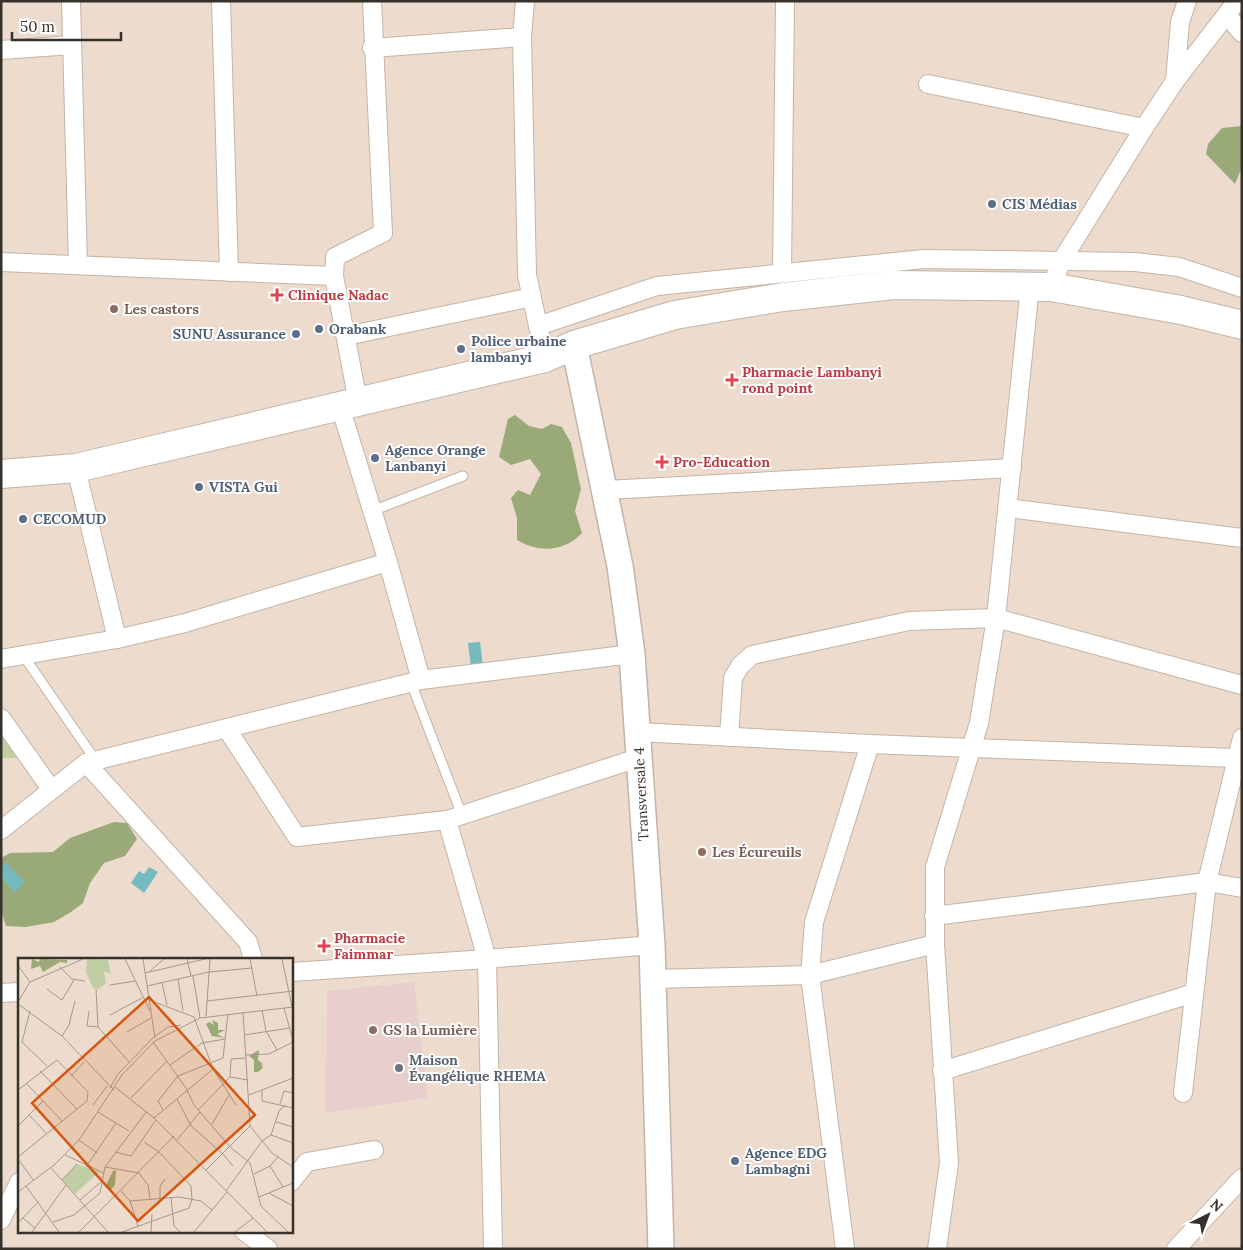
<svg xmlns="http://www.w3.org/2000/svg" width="1243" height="1250" font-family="Lora,serif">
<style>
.education{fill:#e9cece}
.green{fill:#c0cfa3}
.forest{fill:#99a977}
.water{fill:#74babf}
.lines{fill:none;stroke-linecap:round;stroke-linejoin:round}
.service-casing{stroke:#c4b4a6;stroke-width:11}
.minor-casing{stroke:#c4b4a6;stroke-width:20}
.secondary-casing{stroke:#c4b4a6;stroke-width:28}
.primary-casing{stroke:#c4b4a6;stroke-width:30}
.service{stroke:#fff;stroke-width:9}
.minor{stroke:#fff;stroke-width:18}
.secondary{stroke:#fff;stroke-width:25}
.primary{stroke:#fff;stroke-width:28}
.service-dot{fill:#5c6f8a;stroke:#fff;stroke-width:2}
.health-dot{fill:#e0444e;stroke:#fff;stroke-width:2}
.education-dot{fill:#8d6e63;stroke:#fff;stroke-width:2}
.worship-dot{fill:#6b7280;stroke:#fff;stroke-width:2}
.labels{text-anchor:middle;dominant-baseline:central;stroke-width:4;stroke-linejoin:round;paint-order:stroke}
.service-label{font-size:14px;font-weight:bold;fill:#4e5e75;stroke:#fff;text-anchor:start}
.health-label{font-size:14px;font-weight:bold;fill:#be3a42;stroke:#fff;text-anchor:start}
.education-label{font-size:14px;font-weight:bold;fill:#785e54;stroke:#fff;text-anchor:start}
.street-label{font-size:14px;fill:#37312b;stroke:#fff}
.worship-label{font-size:14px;font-weight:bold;fill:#5b616d;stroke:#fff;text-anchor:start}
.inset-road{fill:none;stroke:#a4988c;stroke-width:1}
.view{fill:#d6550f;fill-opacity:0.15;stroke:#d6550f;stroke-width:2.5}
.inset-edge{fill:none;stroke:#37312b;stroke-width:2.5}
</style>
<rect width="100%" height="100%" fill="#eddccd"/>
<polygon class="education" points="414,982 428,1098 326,1113 327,991"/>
<polygon class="green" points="1,719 26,758 1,758"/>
<g class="forest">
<polygon points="1242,126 1242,167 1235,184 1206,154 1208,144 1222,128"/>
<path d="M515,415l14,11 13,3 9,-5 11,3 9,16 10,46 -6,22 7,22c-18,19 -43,20 -65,7v-22l-6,-20 7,-8 12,5 11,-21 -11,-15 -19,6 -12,-8 9,-38z"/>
<polygon points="114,822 127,823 137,839 125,856 104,863 90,883 83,903 71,912 54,922 26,927 6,926 1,910 1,858 10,853 53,852 70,838"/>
</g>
<g class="water">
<polygon points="480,642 483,666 471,667 468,643"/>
<polygon points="6,863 25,882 15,892 1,878 1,868"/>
<polygon points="149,867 158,872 144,893 131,883 139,871 144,874"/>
</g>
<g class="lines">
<g class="service-casing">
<g id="service">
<polyline points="372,511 463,476"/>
<polyline points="23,655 96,761"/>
<polyline points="411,683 462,815"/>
</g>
</g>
<g class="minor-casing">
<g id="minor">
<polyline points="71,1 78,265"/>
<polyline points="221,1 229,272"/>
<polyline points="525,1 522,37 527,275 545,358"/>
<polyline points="1227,15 1242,33"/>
<polyline points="372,48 522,37"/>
<polyline points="1,50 72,45"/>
<polyline points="1175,81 1180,22 1187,1"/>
<polyline points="928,84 1144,128"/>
<polyline points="1,262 334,276"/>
<polyline points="782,273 785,1"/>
<polyline points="1051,287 1062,260 1144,128 1175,81 1237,1"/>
<polyline points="538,326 657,286 924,259 1135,262 1179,267 1242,288"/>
<polyline points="346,336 532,297"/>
<polyline points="358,402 334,276 335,257 383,233 372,1"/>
<polyline points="340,406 388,562 421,680"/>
<polyline points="76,468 117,639"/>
<polyline points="606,490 1012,468"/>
<polyline points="1008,508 1242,538"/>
<polyline points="1,659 117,639 185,623 388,562"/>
<polyline points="1,718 51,789"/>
<polyline points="227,729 297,837 447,820 638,758"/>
<polyline points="638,732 870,744 1235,758"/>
<polyline points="729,737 733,678 740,666 752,655 909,621 996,618 1242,685"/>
<polyline points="86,763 248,942 253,959"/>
<polyline points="447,820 487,959 493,1249"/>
<polyline points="1,830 86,763 421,680 632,654"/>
<polyline points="934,916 1207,882 1242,888"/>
<polyline points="291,972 487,959 652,945"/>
<polyline points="652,979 810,975 935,944"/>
<polyline points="1,993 19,992"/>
<polyline points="942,1071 1194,993"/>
<polyline points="1183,1093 1207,882 1242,738"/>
<polyline points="291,1182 307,1162 374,1150"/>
<polyline points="1,1220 19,1182"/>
<polyline points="244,1231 268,1249"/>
<polyline points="845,1249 810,975 814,922 870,744"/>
<polyline points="937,1249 949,1163 935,944 935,867 979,723 996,618 1030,286"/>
<polyline points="1176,1249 1242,1178"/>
</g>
</g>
<g class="secondary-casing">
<polyline id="secondary" points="574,345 620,566 632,654 652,945 661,1249"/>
</g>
<g class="primary-casing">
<polyline id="primary" points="1,474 76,468 545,358 574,345 675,315 783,297 894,285 1051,287 1181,310 1242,325"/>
</g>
<use href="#service" class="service"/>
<use href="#minor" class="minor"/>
<use href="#secondary" class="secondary"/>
<use href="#primary" class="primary"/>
</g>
<g class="service-dot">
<circle cx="992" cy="204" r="5"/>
<circle cx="319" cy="329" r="5"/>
<circle cx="296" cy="334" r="5"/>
<circle cx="461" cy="349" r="5"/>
<circle cx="375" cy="458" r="5"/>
<circle cx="199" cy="487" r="5"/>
<circle cx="23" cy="519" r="5"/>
<circle cx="735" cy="1161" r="5"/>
</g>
<g class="health-dot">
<path d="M274.5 287.5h5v5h5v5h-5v5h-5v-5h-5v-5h5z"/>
<path d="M729.5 372.5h5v5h5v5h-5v5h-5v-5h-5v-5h5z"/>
<path d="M659.5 454.5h5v5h5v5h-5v5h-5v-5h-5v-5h5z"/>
<path d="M321.5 938.5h5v5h5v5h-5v5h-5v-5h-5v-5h5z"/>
</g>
<g class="education-dot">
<circle cx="114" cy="309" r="5"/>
<circle cx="702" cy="852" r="5"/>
<circle cx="373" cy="1030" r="5"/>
</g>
<circle class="worship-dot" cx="399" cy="1068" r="5"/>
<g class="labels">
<g class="service-label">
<text x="1002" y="204">CIS Médias</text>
<text x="329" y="329">Orabank</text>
<text x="286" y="334" text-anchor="end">SUNU Assurance</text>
<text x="471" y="341">Police urbaine<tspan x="471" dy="16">lambanyi</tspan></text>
<text x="385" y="450">Agence Orange<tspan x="385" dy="16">Lanbanyi</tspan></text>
<text x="209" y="487">VISTA Gui</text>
<text x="33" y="519">CECOMUD</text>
<text x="745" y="1153">Agence EDG<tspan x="745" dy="16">Lambagni</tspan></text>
</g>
<g class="health-label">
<text x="288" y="295">Clinique Nadac</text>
<text x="742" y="372">Pharmacie Lambanyi<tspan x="742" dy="16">rond point</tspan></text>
<text x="673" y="462">Pro-Education</text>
<text x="334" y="938">Pharmacie<tspan x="334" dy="16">Faimmar</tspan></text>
</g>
<g class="education-label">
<text x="124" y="309">Les castors</text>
<text x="712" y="852">Les Écureuils</text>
<text x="383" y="1030">GS la Lumière</text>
</g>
<g class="street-label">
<text transform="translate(641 794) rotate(-93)">Transversale 4</text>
</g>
<g class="worship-label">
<text x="409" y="1060">Maison<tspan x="409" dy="16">Évangélique RHEMA</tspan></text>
</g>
</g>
<g transform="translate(18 958)">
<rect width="275" height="275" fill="#eddccd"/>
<path d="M69,1l21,1 3,14 -7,-3 2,12 -7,6 -6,-1 -7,-16zM59,206l22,8 -24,22 -13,-14z" fill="#c0cfa3"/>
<path d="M14,1l7,3 1,-3 27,1v3l-7,-1 -17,10 -3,-6 -9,3zM194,62l6,3v7h7l-8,4 7,4 -12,-2 -6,-12 3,-2 5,3zM241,92l-1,10 8,6 -5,-3 2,5 -5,4h-4v-12l-5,-4zM98,212l-1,15 -4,5 -6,-3 8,-16z" fill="#99a977"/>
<path class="inset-road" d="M107,1l25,52M125,1l12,79M169,1l4,17M232,1l7,37M264,1l10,48M1,9l11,15M42,9l12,12 13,2M132,13l14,-12M127,15l60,-14M175,18l7,42M160,21l5,32M144,25l5,22M92,27l25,-4M129,28l62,-14 43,-4M29,31l15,11 12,-20M78,31l2,38 31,35M131,42l45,17 19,52 23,36M189,43l86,-10M0,44l12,-20 53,-23M0,46l44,32 52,54M266,50l9,32M12,53l-8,31 25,24M71,53l-2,15 11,1M225,54l7,114 22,27 21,14M92,57l32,-17M188,58l4,-57M109,74l24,-14M226,77l46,-7M44,78l7,-11 6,-24M135,84l33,46 8,17 36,42 20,16 11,43 27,26M259,92l16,-8M227,97l24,-1 8,-4 -11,-19 -4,-21M152,107l32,-22 23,-4M22,113l37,38M53,118l13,-14M212,119l1,-18 15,-1M8,125l36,38M97,129l39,31 113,114M92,130l8,-14 36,-37 14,-10 13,-2M0,132l39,-30 31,32 -1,9 -69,56M244,132v11l31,7M231,137l44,-17M113,140l36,-37M159,141l14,27 32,28 10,12M262,146l4,-13 9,2M75,147l14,-19M145,152l-5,-9 20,-25 45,-18 5,-44M180,152l32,-33 18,3M80,154l31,19M11,157l18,19M136,160l59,-49M258,164l17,5M194,166l17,-29M0,168l25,-25M253,177l22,8M61,182l18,13M159,182l23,-28M97,194l16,4 25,-36M47,197l39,18M0,201l16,22M252,208l13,21M68,209l30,-44M87,209l34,6 9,12 2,14M33,210l57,64M188,212l44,-44M236,216l16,-8 8,-9M44,222l15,-16M8,228l33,46M103,233l9,10 8,25M208,233l36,-50 9,-6 8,-24 6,-6M0,234l36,-27 25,-25 43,-65 33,-34 45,-23 93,-11M251,235l24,13M153,239l3,29 6,6M241,239l34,-14M142,240v-12l5,-7M62,242l23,-20M112,243l49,-4 22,4 11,9M5,260l12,10M35,264l21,-7 26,-22 5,-26 42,-56M0,265l21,-22M14,274l34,-47M61,274l95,-96M104,274l67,-24 3,-9 -1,-13 -32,-34 -15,-10M133,274l1,-18M176,274l33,-40M217,274l18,-14"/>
<path class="view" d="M131,39l106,118 -117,106 -106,-118z"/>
<rect width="275" height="275" class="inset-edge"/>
</g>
<rect width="1243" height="1250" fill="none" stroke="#37312b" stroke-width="5"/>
<g transform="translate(1208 1215) rotate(42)" stroke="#ffffff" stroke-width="4" paint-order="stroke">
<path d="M0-4L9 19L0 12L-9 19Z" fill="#37312b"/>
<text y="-8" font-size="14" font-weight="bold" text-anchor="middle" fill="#37312b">N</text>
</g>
<path d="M12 32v8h109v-8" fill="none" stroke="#37312b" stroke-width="2.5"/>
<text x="20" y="32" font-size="15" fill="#37312b" stroke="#ffffff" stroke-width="4" paint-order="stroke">50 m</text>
</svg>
